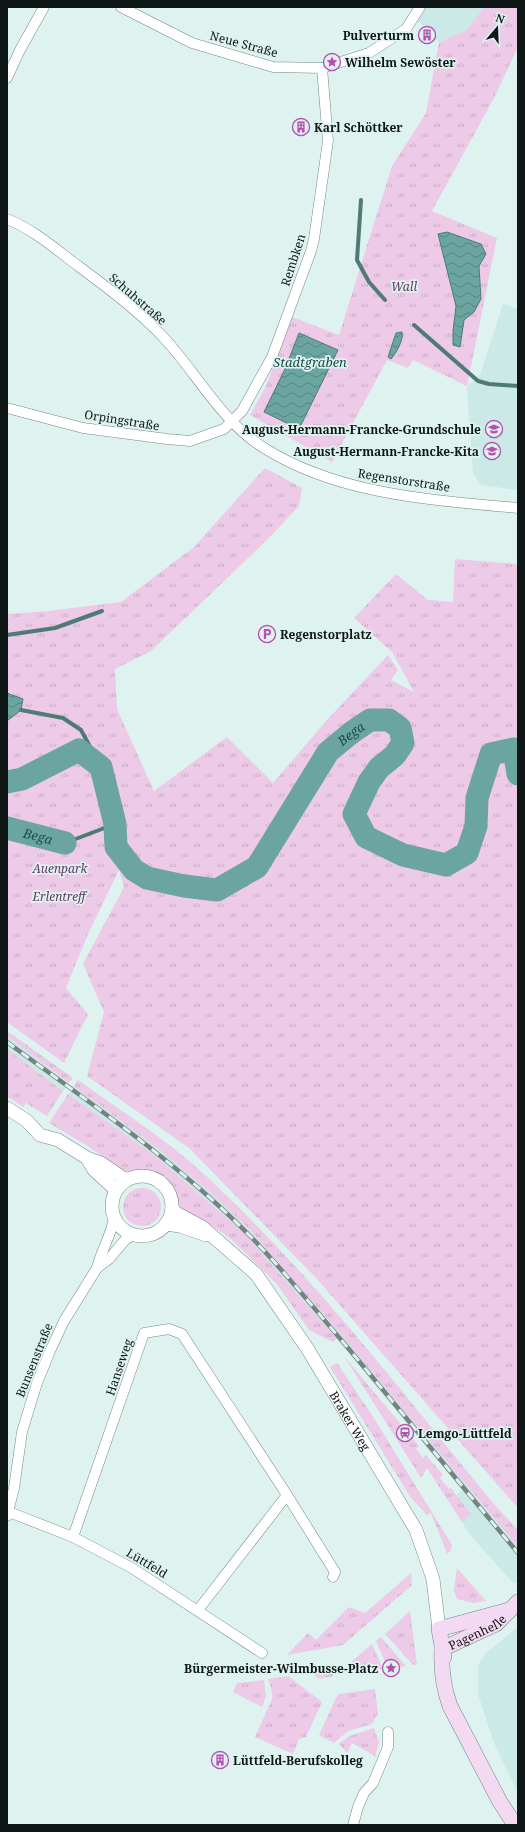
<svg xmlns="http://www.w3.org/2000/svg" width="525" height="1832" font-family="'Noto Serif',serif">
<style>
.built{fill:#cbe9e6}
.grass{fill:url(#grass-tufts);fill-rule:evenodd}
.water{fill:url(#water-waves);stroke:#4f7a76}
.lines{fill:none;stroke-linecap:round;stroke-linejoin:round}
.stream{stroke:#4f7a76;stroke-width:4}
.river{stroke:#6ba59f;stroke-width:23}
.minor-casing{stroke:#748785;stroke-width:11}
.tertiary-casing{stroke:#748785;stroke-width:14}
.secondary-casing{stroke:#748785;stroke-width:16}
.minor{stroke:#fff;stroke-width:10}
.tertiary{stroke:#fff;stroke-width:13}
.secondary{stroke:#f3d9f1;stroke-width:15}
.rail-casing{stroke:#758381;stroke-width:4.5}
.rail{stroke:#def3f0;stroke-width:3;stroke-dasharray:9;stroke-linecap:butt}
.labels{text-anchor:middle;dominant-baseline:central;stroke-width:3.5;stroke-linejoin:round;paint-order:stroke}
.poi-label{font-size:12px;font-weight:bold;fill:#0f1716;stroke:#def3f0;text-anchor:start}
.street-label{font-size:12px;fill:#0f1716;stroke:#def3f0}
.park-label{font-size:12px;font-style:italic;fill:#663863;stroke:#def3f0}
.water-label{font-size:13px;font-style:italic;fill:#1a4e4a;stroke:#def3f0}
</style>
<defs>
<pattern id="grass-tufts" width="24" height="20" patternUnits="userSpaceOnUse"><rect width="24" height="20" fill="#eccae8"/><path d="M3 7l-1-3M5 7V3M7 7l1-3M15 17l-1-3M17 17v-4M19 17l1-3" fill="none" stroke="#c9adc6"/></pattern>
<pattern id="water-waves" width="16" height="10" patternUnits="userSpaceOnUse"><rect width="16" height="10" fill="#6ba59f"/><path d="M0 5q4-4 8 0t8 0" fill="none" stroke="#568581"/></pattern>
</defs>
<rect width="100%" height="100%" fill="#def3f0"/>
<g class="built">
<polygon points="412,7 484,7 467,30 439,42 410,13"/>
<polygon points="503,304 518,309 518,490 481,485 473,473 467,386 480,375"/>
<polygon points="7,1036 69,1083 63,1091 7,1049"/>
<polygon points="74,1086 160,1150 211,1193 250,1230 342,1336 518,1547 518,1581 514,1584 470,1535 462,1522 471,1514 456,1495 462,1490 337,1339 244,1233 154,1155 68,1094"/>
<polygon points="518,1627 518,1793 494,1743 478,1694 478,1666 485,1654"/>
</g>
<g class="grass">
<path d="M484,7h34v40l-24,51 -62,113 65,27 -30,148 -54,-26 -5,8 -21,-8 -55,102 -82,-47 16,-29 26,-69 47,18 53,-169 34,-53 13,-71 28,-12zM446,232l40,21 -7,13 2,33 -7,13 -10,8 -4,26 -7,-1v-14l3,-25 -18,-72zM299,333v96l-35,-17 21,-43z"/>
<polygon points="265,468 302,488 299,506 268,539 151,651 115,669 117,709 154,791 227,737 273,783 327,720 388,655 398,670 391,680 414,692 392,652 354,618 396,574 428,600 453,602 455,559 517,564 518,566 518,1508 316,1278 189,1148 87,1076 104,1012 83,964 124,887 119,870 88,934 66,988 88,1014 64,1063 7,1022 7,721 9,721 12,693 7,693 7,614 49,611 121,602 194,547"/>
<polygon points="7,1031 73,1078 69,1083 7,1036"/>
<polygon points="7,1049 63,1091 47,1116 26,1103 23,1107 7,1096"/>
<path d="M78,1080c43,31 90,60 128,96 107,99 195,215 287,327l25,27v17l-176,-211 -92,-106 -39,-37 -51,-43 -86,-64z"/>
<polygon points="68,1094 154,1155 244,1233 337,1339 333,1342 309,1330 276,1283 232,1240 220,1231 185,1212 178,1205 173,1191 165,1180 148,1172 132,1172 122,1170 86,1145 49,1123"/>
<circle cx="142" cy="1207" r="19"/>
<polygon points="344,1356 419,1446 416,1449 423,1458 426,1455 443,1475 440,1478 449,1489 451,1488 471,1514 462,1522 427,1468 421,1478"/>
<polygon points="337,1363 372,1415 452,1545 451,1550 447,1554 431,1513 427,1515 411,1498 330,1367"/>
<polygon points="457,1567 457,1568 486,1601 473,1603 457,1599 454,1591"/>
<polygon points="411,1573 412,1585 343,1645 287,1655 308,1633 316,1640 349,1607 365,1613"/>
<polygon points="410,1611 417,1664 413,1665 385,1634"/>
<polygon points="381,1637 406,1666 388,1669 376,1641"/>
<polygon points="372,1644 383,1669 352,1673 351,1662"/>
<polygon points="338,1665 333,1676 319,1679 308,1670"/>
<polygon points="288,1676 322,1702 306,1737 299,1739 293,1754 255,1737 272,1699 272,1692 268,1679"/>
<polygon points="264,1680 266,1696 262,1707 233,1692 237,1683"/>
<polygon points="375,1689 378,1713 372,1724 348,1731 334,1743 319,1735 338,1694"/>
<polygon points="374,1728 379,1742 375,1756 352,1743 347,1753 339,1744 349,1736"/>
</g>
<g class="water">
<polygon points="447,232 481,244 486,254 479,266 481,299 474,312 464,320 460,347 453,345 453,331 456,306 438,234"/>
<path d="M402,332c2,8 -6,21 -11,27l-3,-2 8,-24z"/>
<polygon points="299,333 338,350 299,429 264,412 285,369"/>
<polygon points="7,693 23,699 21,710 7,721"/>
</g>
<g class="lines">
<g class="stream">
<polyline points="361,200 357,260 369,282 385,300"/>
<polyline points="414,325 478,381 489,384 518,386"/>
<polyline points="7,635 55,628 102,611"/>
<polyline points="21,710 63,718 81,730 101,767"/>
<polyline points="65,843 115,824"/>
</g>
<g class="river">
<path id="s1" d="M7,782l15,-3 57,-29 22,17 14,57 1,23 18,23 13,8 37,8 33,4 40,-23 71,-115 23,-19 19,-13h19l11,8 3,15 -8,12 -16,13 -10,14 -15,32 12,23 37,18 43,10 21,-12 9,-27 1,-28 14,-44 23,-5 4,25"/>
<path id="s2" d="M7,828l58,15"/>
</g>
<g class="minor-casing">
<g id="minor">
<polyline points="121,7 192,43 273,67 322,68 369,53 406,29 420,7"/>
<polyline points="7,78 20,50 44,7"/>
<path d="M7,219c25,10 45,27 66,43 32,24 65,48 92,77 33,36 57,83 99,109 75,47 168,52 254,60"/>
<polyline points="7,408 83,428 167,439 190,441 224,429 242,411 272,357 311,251 314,239 328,141 322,68"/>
<path d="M97,1268c4,-17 14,-32 17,-50"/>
<polyline points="287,1495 335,1572 333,1577"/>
<polyline points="9,1512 73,1537 132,1568 262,1653"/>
<polyline points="7,1516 14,1488 22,1432 37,1383 50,1351 64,1321 97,1268 109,1259 125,1240 133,1235"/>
<polyline points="73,1537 144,1333 169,1329 182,1334 287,1495 198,1610"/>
<polyline points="353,1825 358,1807 364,1793 373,1783 388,1747 388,1732"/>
</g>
</g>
<g class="tertiary-casing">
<g id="tertiary">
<polyline points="7,1108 27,1121 40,1135 58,1140 87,1158 101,1163 123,1178 128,1179"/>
<polyline points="87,1158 94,1170 116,1190"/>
<circle cx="142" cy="1206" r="30"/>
<path id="s3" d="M172,1208l4,5 26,14 54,47 51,74 109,182 17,49 6,50"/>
<polyline points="166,1224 180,1226 206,1235"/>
</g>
</g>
<g class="secondary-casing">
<g id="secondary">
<path d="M442,1649c-1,20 1,38 8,57l50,96 15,23"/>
<path id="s4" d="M442,1649l54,-25 22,-22"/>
<polyline points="444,1657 439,1629 509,1610"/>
</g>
</g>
<use href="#minor" class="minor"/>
<use href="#tertiary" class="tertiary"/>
<use href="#secondary" class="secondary"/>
<g class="rail-casing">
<path id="rail" d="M7,1042c84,62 172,121 245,196 32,33 61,69 91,104 59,70 116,141 175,211"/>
</g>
<use href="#rail" class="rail"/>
</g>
<defs>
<g id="building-ring" transform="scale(0.9)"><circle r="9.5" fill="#def3f0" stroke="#b850b2" stroke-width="1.5"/><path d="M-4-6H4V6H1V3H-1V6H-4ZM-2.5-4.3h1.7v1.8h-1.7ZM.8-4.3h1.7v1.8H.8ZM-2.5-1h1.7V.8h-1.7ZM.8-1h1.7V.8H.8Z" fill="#b850b2"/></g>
<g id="sight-ring" transform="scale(0.9)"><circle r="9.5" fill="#def3f0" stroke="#b850b2" stroke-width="1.5"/><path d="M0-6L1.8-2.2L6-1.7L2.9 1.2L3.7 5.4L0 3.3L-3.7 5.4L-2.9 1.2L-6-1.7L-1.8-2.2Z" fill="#b850b2"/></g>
<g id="school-ring" transform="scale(0.9)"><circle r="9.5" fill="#def3f0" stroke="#b850b2" stroke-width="1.5"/><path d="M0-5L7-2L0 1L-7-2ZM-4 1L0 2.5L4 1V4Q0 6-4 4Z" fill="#b850b2"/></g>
<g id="parking-ring" transform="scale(0.9)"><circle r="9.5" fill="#def3f0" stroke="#b850b2" stroke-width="1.5"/><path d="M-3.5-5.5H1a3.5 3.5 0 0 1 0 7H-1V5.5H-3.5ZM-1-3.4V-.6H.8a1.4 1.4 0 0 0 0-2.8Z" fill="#b850b2"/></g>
<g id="station-ring" transform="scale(0.9)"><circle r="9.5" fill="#def3f0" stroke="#b850b2" stroke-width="1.5"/><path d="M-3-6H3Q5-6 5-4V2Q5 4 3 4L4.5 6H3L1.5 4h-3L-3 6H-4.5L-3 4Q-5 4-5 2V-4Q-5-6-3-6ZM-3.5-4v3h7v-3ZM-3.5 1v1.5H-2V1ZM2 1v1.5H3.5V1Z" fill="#b850b2"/></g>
</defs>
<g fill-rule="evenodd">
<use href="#building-ring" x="427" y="35"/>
<use href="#sight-ring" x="332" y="62"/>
<use href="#building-ring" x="301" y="127"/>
<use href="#school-ring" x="494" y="429"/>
<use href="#school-ring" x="492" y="451"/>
<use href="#parking-ring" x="267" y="634"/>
<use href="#station-ring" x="405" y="1433"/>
<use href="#sight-ring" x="391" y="1668"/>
<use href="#building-ring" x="220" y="1760"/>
</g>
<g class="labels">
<g class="poi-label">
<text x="414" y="35" text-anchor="end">Pulverturm</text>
<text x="345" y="62">Wilhelm Sewöster</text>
<text x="314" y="127">Karl Schöttker</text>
<text x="481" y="429" text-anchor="end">August-Hermann-Francke-Grundschule</text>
<text x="479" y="451" text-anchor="end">August-Hermann-Francke-Kita</text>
<text x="280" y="634">Regenstorplatz</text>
<text x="418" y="1433">Lemgo-Lüttfeld</text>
<text x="378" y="1668" text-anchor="end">Bürgermeister-Wilmbusse-Platz</text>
<text x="233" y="1760">Lüttfeld-Berufskolleg</text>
</g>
<g class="street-label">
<text transform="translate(244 44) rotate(15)">Neue Straße</text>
<text transform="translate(293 260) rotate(-72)">Rembken</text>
<text transform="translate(138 299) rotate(41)">Schuhstraße</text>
<text transform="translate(122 420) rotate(9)">Orpingstraße</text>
<text transform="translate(404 480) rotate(9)">Regenstorstraße</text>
<text transform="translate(34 1360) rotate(-68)">Bunsenstraße</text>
<text transform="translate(119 1367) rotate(-71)">Hanseweg</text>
<text stroke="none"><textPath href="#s3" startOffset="282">Braker Weg</textPath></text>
<text transform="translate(147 1563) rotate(31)">Lüttfeld</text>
<text stroke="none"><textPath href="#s4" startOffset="39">Pagenhelle</textPath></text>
</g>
<g class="park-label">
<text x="404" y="286">Wall</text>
<text x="60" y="868">Auenpark</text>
<text x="59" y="896">Erlentreff</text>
</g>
<g class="water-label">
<text x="310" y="362">Stadtgraben</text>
<text stroke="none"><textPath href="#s1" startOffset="515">Bega</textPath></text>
<text stroke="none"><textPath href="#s2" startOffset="32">Bega</textPath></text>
</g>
</g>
<rect width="525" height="1832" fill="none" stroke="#0f1716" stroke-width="16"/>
<g transform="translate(497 28) rotate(19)" stroke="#def3f0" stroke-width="3" paint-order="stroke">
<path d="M0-3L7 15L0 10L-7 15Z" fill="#0f1716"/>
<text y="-6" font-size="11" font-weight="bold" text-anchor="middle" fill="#0f1716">N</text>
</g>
</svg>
